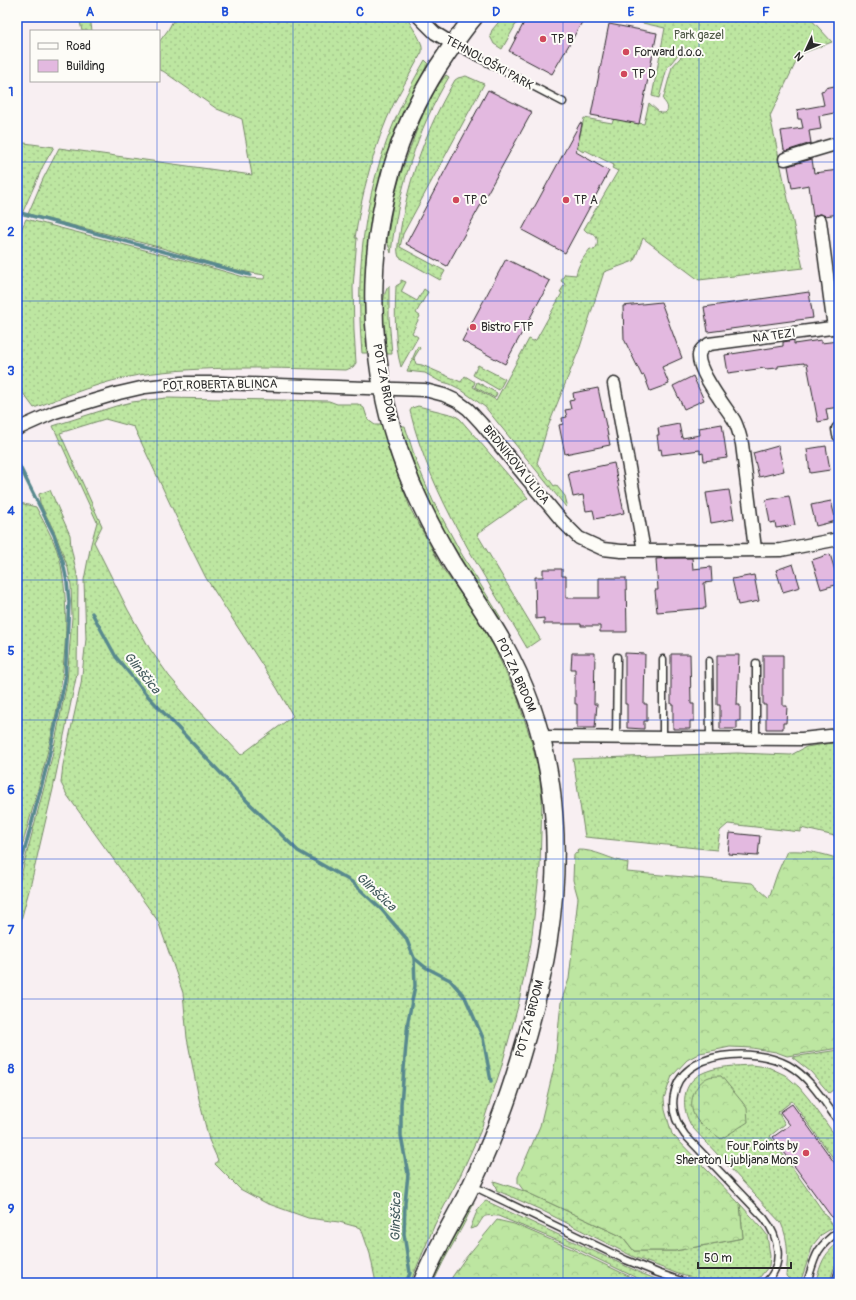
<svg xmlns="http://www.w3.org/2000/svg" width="856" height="1300" font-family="Pangolin,sans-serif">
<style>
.grass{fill:url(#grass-dots);stroke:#748866;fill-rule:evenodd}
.forest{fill:url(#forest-crowns);stroke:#748866}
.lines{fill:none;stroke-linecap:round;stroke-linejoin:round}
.stream{stroke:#59898e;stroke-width:3.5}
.building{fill:#e3b9e0;stroke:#2b2b2b}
.service-casing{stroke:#2b2b2b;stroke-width:9}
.minor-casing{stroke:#2b2b2b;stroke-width:15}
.secondary-casing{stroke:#2b2b2b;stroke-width:20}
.service{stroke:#fdfcf7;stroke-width:6}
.minor{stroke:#fdfcf7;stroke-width:12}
.secondary{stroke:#fdfcf7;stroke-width:17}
.grid{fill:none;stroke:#1d4ed8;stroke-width:1;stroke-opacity:0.55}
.poi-dot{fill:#d1495b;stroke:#fdfcf7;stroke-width:1.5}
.labels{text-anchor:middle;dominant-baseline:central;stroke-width:4;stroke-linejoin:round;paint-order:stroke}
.park-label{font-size:12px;fill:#505a48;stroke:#fdfcf7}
.poi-label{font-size:12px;fill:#2b2b2b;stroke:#fdfcf7;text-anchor:start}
.street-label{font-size:12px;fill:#2b2b2b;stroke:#fdfcf7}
.water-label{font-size:13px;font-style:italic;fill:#425a5d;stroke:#fdfcf7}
.neatline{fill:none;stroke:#1d4ed8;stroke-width:1.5}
.grid-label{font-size:13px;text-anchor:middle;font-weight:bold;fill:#1d4ed8}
</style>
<defs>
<pattern id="grass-dots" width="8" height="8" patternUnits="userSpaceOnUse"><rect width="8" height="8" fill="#bde6a1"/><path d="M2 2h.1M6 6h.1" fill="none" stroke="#a3c58b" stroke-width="1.8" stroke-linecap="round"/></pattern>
<pattern id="forest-crowns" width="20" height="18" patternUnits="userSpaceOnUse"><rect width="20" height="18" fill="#bde6a1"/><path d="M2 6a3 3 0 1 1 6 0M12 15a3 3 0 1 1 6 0" fill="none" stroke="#a3c58b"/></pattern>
</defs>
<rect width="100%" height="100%" fill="#f8eff2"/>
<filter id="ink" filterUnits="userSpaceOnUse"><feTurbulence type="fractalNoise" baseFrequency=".025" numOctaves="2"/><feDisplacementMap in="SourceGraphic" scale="8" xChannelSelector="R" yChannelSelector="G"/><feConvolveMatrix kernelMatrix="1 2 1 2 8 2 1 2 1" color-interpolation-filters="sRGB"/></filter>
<g filter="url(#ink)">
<g class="grass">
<polygon points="79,17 90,17 92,31 82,31"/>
<path d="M175,17h232c4,11 17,23 15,35 -9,17 -19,34 -28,51 -20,42 -32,89 -39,135h2l-4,49 1,44 2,32 -3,4 -7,3c-67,-2 -141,-5 -207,5 -36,6 -71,20 -105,33l-17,-23v-146l9,-20 176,46 45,13 17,1 1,-4c-34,-4 -69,-17 -103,-27 -44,-12 -89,-22 -134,-34l15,-35 16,-31 193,27 -10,-56 -25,-10 -54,-38 -4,-1v-28l9,-12z"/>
<polygon points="503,17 520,17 502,49 494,44 490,36 492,30"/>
<path d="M612,17h197l23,25 -32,12 -30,62 33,152 -104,12 -56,-42 -9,23 -30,11 -24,75 -33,82 -10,34 17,23 2,-1 9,11 2,8 -1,3 -81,-100 -25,-18 -10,-5 -11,-3 -14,-8 -18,-2 11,-25 2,2 -6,10 2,6 6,1 39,17 4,-6 10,6 -2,5 23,13 33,-61 4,2 3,-1 26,-47 -2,-1 5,-8 -4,-3 4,-7 11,1c2,-10 7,-17 14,-26l4,1c7,-7 3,-18 -7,-18l-3,-3 34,-58 -6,-3 2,-3 -29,-15 -2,2 -6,-4 7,-30 28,5 2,-4 30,5 5,-21 11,10h5c5,-4 2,-9 -2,-13l9,-33 15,-17 -3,-3 -17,21 -8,30 -7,-2 13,-68 -36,-8 -3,3 -15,-3z"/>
<path d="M425,60l3,3c-8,18 -18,34 -26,52 -33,75 -43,157 -34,238h-6c-9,-108 8,-198 63,-293z"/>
<path d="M446,75l3,2c-32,53 -51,114 -58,176l-4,-12 7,-43 7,-25 19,-52 16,-33z"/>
<path d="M466,76l18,8 -81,150 -3,13 45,24 -5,9 -41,-23c-3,-7 0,-17 1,-24 8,-54 27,-106 55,-153l3,-2z"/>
<polygon points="17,142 54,147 43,166 17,225"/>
<path d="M401,280l5,2 -5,10 16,9 7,-12 4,3 -12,21 4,3 -8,17 6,4 -17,30c-7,-23 -6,-56 -5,-81l5,-3z"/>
<path d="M389,286v32l3,36h-5c-2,-16 -9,-57 2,-68z"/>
<polygon points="478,365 505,379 499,390 473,375"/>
<polygon points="477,382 497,393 495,398 475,387"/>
<path d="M166,398l163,3 8,3h21l6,4 4,12 7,5h7l7,27 22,58 32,59 29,41 20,33 25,53 14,44 8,33 3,26 -2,67 -9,77 -13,63 -17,62 -21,64 -19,42 -26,50 -25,59h-34l-6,-29 -9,-26 -22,-6 -31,-4 -42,-15 -26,-14 -25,-25 3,-4 -9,-20 -10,-41 -12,-61 -4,-45 -25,-72 -91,-126 -6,-12 2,-18 18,-81 5,-45 -2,-59 7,-36 6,-22 -44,-96 63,-20 16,-4zM105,419l29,8 55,117 17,34 71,110 16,28 -52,39 -47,-50 -25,-29 -19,-27 -22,-39 -34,-68 8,-16 -42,-93z"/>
<path d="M418,406l36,9 6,4 68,79 -51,36 63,105 -13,9c-44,-76 -96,-150 -117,-237l2,-3z"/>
<path d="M401,426h4l11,35 17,40 28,52 40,65 -1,1c-28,-42 -56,-84 -76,-130 -9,-20 -16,-42 -23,-63z"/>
<polygon points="50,490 70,535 71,547 78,580 77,673 53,789 31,883 17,935 17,891 52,757 67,682 72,617 71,585 68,568 55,533 40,503 39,494"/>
<path d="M17,498l3,5 16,4c9,18 21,37 25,58 18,98 -18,205 -44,299z"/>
<polygon points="839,742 839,837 801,828 801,832 728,824 720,831 717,850 585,837 573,759 737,753 791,755 806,747"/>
<polygon points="839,1050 839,1085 829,1093 811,1072 792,1057"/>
<path d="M751,1065l17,2 17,8 14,12 10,12 30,42v25l-47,-65 -14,11 7,12 -15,12 64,91 -13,8 -8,10 -13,38h-7l-7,-7c2,-19 3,-35 -5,-53l-89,-96c-12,-19 -11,-46 13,-55 14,-6 31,-6 46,-7z"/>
<polygon points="494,1181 524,1191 623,1237 634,1251 675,1251 743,1238 740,1204 761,1227 767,1235 770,1256 769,1266 760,1277 751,1283 713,1283 681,1275 634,1257 539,1209 496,1190 497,1187 494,1184"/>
<path d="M486,1201l157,73 23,9h-19l-74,-36 -75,-31c-16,-1 -13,-1 -21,11l-7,2c4,-9 7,-23 16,-28z"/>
<path d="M474,1203c-12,28 -29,52 -41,80h-4l34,-65z"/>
<path d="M839,1242v21l-5,5 -5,15h-14c7,-21 7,-27 24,-41z"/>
</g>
<g class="forest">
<path d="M577,850c18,-1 34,10 51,13l-1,9 125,11 17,15 8,-24 10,-23c19,-1 34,2 52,8v189l-52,8 -11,-4 -24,-4 -22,-1 -14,3 -16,3 -13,7 -15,16 -8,22 1,12 7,24 68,70 3,34 -68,13h-41l-11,-14 -99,-46 -6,-8v-6l22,-51 15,-63 6,-61 8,-23 9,-81 -5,-18 1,-26 4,-1z"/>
<path d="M721,1076l26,32 1,14 -27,17c-6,-5 -23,-15 -26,-22 -8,-13 -1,-34 14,-40 3,-1 8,-1 12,-1z"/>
<polygon points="497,1220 514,1224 572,1249 643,1283 448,1283 464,1260"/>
</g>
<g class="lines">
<g class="stream">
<polyline points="17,212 250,275"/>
<polyline points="17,461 54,535 63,562 67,582 69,602 65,680 48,761 17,879"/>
<polyline points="92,613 116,657 146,694 247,801 298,851 352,882 382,910 406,938 414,958 415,986 408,1021 401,1104 401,1136 408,1174 405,1203 404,1234 410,1273 406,1283"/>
<polyline points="414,958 425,967 450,980 465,997 483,1038 491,1081"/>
</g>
</g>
<g class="building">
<polygon points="527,17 585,17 552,74 509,51"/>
<polygon points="609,24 657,33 639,124 591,115"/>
<polygon points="839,85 839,112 819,116 821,129 809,131 811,143 786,151 784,150 781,131 803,128 801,119 798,119 797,110 824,105 821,91 825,90 825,88"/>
<polygon points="488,90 532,112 447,266 406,244"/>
<polygon points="580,123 582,124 576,152 609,171 565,253 522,230"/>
<polygon points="812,159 814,173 839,170 839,214 825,216 819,214 813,217 809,185 792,188 788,166"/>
<polygon points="506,259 550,281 505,364 462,341"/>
<polygon points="809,292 813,318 708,332 704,307"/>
<polygon points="661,302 682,358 662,367 669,384 650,391 644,375 642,376 624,339 623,306"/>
<polygon points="794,340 794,344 821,340 821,343 839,341 839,407 826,409 828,420 818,422 807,364 804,364 804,363 778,366 778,368 765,369 765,368 728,373 725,355 783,346 783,342"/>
<polygon points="693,376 704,400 684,409 673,386"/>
<polygon points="598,388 610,445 565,454 559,425 563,424 562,418 567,417 565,410 571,409 569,401 574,400 573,393"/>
<polygon points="679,424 682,438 700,435 699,428 722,424 727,458 704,461 703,453 700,454 700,450 662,455 661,449 659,450 657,435 659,435 658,428"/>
<polygon points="778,446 784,471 759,477 753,453"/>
<polygon points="826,446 830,470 810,473 807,449"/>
<polygon points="614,463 624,513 595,519 593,510 586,511 583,495 573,497 568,473"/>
<polygon points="729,490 734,519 711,523 706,493"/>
<polygon points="789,496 795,525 776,528 775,522 770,523 766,500"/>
<polygon points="831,501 836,521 816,526 811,505"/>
<polygon points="830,554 839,584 821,589 812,560"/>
<polygon points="669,558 692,558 693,569 711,567 712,582 704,583 706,608 657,612 655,590 658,590 656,559"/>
<polygon points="793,564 800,587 783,592 776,570"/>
<polygon points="543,569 562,569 562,576 566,576 566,598 599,598 599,578 626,578 627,632 600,632 600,626 581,626 581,624 544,624 544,618 536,619 535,577 543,577"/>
<polygon points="754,575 759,601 738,605 732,579"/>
<polygon points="572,653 595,653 594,704 597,704 595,728 577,728 577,704 575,704 575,669 571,669"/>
<polygon points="625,653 645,654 644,704 647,704 647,721 644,721 644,729 627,728 627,704 625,704"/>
<polygon points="671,654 690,654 691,704 694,704 694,721 690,721 690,729 673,729 673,704 671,704"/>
<polygon points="717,655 739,655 737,705 740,705 740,721 737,721 737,729 720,729 720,705 717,705"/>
<polygon points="763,655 783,655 783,706 787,706 786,723 783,723 783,729 766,729 766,705 763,705"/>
<polygon points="730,833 760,836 758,856 728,854"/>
<polygon points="792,1104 839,1169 839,1227 773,1137 790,1125 780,1112"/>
</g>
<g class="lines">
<g class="service-casing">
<g id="service">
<polyline points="454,45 563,102"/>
<polyline points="663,659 663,739"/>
<polyline points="709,661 710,739"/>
<polyline points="616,738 617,657"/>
<polyline points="756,739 756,663"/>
<polyline points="473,1186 626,1260 658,1273 687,1283"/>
<path d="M765,1283c20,-18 14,-46 -1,-65l-79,-83c-9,-12 -14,-25 -11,-40 7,-46 82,-48 114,-30 23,13 36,37 51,57"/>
<path d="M807,1283c8,-26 8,-35 32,-52"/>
<polyline points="835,1283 839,1271"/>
</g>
</g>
<g class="minor-casing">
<g id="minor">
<polyline points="419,17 435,33 453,44"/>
<polyline points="785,159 839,143"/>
<polyline points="820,221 834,328"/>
<polyline points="614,384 644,551"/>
<polyline points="17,429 55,412 119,393 145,387 182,383 220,383 425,390 444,395 457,401 468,409 481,423 562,521 579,538 603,549 621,551 644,551 781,550 839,539"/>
<polyline points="839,429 838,429 839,435"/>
<path d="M755,549l-13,-105c-2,-8 -4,-17 -8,-24 -9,-14 -37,-49 -35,-65 1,-6 5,-8 10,-11l130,-17"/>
<polyline points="541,737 802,739 839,735"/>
</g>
</g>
<g class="secondary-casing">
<path id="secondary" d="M422,1283c13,-34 33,-64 49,-97 20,-41 36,-84 49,-127 24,-78 40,-158 34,-241 -4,-60 -21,-121 -51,-175 -15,-27 -34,-53 -51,-80 -10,-17 -20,-35 -29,-54 -68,-137 -68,-312 15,-442 12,-18 23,-35 36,-50"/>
</g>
<use href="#service" class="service"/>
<use href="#minor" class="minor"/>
<use href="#secondary" class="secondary"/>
</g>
</g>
<path class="grid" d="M157,17v14M293,17v1266M428,17v1266M563,17v1266M699,17v1266M157,81v1202M17,162h822M17,301h822M17,441h822M17,580h822M17,720h822M17,859h822M17,999h822M17,1138h822"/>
<g class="poi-dot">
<circle cx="543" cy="39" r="4"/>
<circle cx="626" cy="52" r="4"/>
<circle cx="624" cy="74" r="4"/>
<circle cx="456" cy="200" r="4"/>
<circle cx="566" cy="200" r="4"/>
<circle cx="473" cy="327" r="4"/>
<circle cx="806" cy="1153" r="4"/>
</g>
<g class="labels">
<g class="park-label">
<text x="699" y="35">Park gazel</text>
</g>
<g class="poi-label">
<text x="551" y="39">TP B</text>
<text x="634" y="52">Forward d.o.o.</text>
<text x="632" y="74">TP D</text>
<text x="464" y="200">TP C</text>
<text x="574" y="200">TP A</text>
<text x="481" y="327">Bistro FTP</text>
<text x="798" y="1146" text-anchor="end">Four Points by<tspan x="798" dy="14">Sheraton Ljubljana Mons</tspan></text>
</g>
<g class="street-label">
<text transform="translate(489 63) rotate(29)">TEHNOLOŠKI PARK</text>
<text transform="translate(774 336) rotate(-8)">NA TEZI</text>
<text transform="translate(384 383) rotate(79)">POT ZA BRDOM</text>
<text transform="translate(220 385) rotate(-1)">POT ROBERTA BLINCA</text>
<text transform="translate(516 465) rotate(51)">BRDNIKOVA ULICA</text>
<text transform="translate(516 675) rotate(66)">POT ZA BRDOM</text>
<text transform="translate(530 1019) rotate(-75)">POT ZA BRDOM</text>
</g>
<g class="water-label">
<text transform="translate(142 673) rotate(51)">Glinščica</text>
<text transform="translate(376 892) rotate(43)">Glinščica</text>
<text transform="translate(396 1217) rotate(-89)">Glinščica</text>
</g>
</g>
<rect width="856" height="1300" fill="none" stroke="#fdfcf7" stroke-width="44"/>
<rect x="30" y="30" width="130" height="52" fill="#fdfcf7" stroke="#a9a8a5"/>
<rect x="38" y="43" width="20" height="6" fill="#fdfcf7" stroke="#a9a8a5"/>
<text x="66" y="50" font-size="12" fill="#2b2b2b">Road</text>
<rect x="38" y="60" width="20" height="12" fill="#e3b9e0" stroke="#a9a8a5"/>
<text x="66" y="70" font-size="12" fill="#2b2b2b">Building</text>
<g transform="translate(806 50) rotate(226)" stroke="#fdfcf7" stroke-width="3" paint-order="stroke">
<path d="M0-3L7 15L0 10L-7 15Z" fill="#2b2b2b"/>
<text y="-6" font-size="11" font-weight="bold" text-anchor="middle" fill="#2b2b2b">N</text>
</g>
<path d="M698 1262v6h93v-6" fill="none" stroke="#2b2b2b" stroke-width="2"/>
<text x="704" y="1262" font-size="12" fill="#2b2b2b" stroke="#fdfcf7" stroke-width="3" paint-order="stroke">50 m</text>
<rect x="22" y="22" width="812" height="1256" class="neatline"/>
<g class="grid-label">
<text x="90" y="16">A</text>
<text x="225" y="16">B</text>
<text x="360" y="16">C</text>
<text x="496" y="16">D</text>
<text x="631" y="16">E</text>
<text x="766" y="16">F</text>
<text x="11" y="96">1</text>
<text x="11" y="236">2</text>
<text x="11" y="375">3</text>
<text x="11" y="515">4</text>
<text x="11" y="655">5</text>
<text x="11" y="794">6</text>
<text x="11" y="934">7</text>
<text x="11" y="1073">8</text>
<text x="11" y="1213">9</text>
</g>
</svg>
